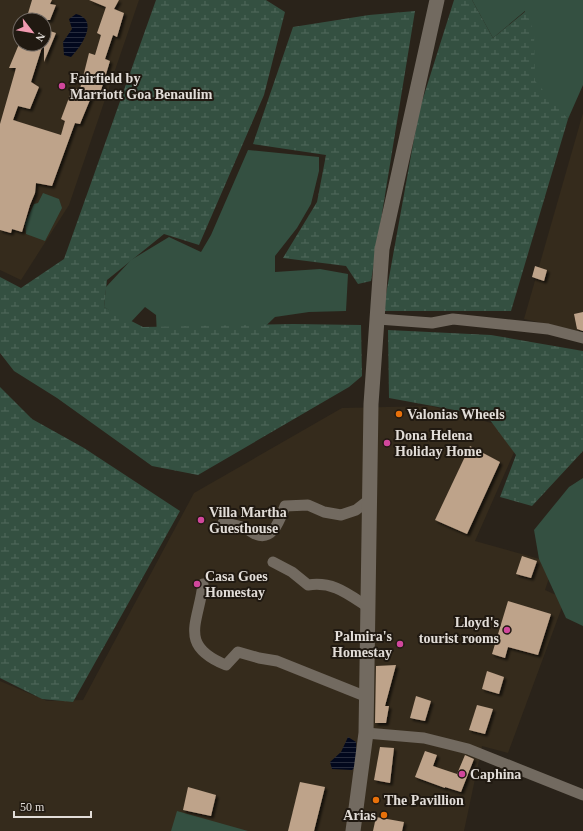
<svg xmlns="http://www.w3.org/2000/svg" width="583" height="831" font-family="'Times New Roman',serif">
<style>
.built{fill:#352b1c;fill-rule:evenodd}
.green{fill:#345041}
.wetland{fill:url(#wetland-marsh)}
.water{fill:url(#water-rules)}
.building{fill:#bea38a;filter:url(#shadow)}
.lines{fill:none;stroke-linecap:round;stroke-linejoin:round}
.street{stroke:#726a60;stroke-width:11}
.secondary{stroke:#726a60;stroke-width:15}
.hotel-dot{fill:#d1479c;stroke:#201911;stroke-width:1.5}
.food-dot{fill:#e8710a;stroke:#201911;stroke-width:1.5}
.labels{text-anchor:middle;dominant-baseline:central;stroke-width:4;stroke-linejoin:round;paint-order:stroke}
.poi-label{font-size:14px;font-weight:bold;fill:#e2ddd8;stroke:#201911;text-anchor:start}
</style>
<defs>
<pattern id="wetland-marsh" width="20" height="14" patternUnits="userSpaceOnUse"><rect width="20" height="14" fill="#345041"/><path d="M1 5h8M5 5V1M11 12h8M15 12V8" fill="none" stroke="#51695c"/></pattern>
<pattern id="water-rules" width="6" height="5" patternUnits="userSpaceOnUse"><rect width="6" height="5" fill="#02081d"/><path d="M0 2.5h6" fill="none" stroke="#272c3d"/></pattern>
<filter id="shadow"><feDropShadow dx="2.5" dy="2.5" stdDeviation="1" flood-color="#0009"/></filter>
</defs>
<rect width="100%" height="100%" fill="#2a231a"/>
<g class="built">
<path d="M0,0h139l-70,205 -48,75 -21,-10zM20,20h24v24h-24z"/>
<polygon points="583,113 583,332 524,319"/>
<polygon points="431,406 523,432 475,541 554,563 545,590 565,599 508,753 482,746 464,831 0,831 0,681 47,701 83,700 194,493 342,408"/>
</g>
<g class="green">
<polygon points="472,0 583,0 583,85 568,119 542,98 523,75 525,11 493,38"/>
<polygon points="248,150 319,157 319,171 311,204 297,228 275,256 275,272 320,269 348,274 346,311 309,312 275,317 251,340 157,336 156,315 145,307 130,323 104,307 106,287 131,260 169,237 201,252 211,235"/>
<polygon points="43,193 59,199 62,208 45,241 26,234 25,223 34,204 38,203"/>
<polygon points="583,478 583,626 566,618 539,559 534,530 569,487"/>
<polygon points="177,811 248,831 171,831"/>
</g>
<g class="wetland">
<polygon points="156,0 266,0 285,12 264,95 199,245 164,234 107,280 104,307 143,327 293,324 361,325 362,376 349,387 198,475 152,466 57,398 14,371 0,353 0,277 21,288 64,259"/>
<polygon points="454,0 472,0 493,38 526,11 534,33 535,81 568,119 511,311 383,311 419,111"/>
<polygon points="415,11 371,281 358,284 346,266 283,258 317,202 326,155 253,144 293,27 369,15"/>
<polygon points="388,330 491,335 583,351 583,451 532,506 500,497 516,455 487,416 389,398"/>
<polygon points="0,387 32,419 84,448 180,511 73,702 42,699 0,678"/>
</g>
<g class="water">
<path d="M76,14c24,6 5,33 -5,43l-7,-2 -1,-13 9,-13 -3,-10z"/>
<polygon points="348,737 356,742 357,765 352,770 332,769 330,762 341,752"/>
</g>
<g class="building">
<polygon points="32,0 52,0 50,4 56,5 50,20 26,20"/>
<polygon points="89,0 119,0 114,9 124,13 117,37 113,35 105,59 110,61 99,97 92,95 80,124 75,123 52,186 36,183 35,193 30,205 22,232 12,229 11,233 0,230 0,124 16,68 9,68 19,44 43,44 31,82 39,87 30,109 18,106 13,120 61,135 65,121 61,119 70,95 73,89 80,89 89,53 95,55 101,35 97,33 106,7"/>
<polygon points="44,29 56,33 44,62"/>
<polygon points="535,266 547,270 544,281 532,277"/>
<polygon points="583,312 583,331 577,329 574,314"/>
<polygon points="470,446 500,462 467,534 435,520"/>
<polygon points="522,556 537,561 531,578 516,574"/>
<polygon points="508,601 551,614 538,655 508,647 505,658 492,654"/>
<polygon points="396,665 385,706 389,706 386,723 375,723 376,666"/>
<polygon points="487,671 504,677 499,694 482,689"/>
<polygon points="416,696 431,701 425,721 410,718"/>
<polygon points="477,705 493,709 485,734 469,730"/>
<polygon points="380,747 394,748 390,783 374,780"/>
<polygon points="425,751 437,755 433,766 457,774 465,755 474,759 461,792 445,787 445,788 415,777"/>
<polygon points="300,782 325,787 314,831 288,831"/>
<polygon points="188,787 216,795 211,816 183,810"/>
<polygon points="376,817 404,822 402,831 373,831"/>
</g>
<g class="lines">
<g class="street">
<polyline points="378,319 432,323 453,319 548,329 583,338"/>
<path d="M223,523c7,1 14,2 21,5 4,1 7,4 11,6 19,8 25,-16 30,-28l23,-1 16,7 17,3 15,-5 14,-11"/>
<path d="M273,562l19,10 16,13c25,-4 40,9 60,22"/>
<path d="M203,584c-4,38 -26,61 23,81l12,-13 21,6 18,3 90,36"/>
<polyline points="366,733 424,738 468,749 583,795"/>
</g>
<polyline class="secondary" points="353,831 366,733 371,404 382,249 437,0"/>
</g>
<g class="hotel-dot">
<circle cx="62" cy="86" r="4"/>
<circle cx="387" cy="443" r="4"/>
<circle cx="201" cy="520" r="4"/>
<circle cx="197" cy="584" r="4"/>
<circle cx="507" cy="630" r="4"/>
<circle cx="400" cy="644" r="4"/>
<circle cx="462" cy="774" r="4"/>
</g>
<g class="food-dot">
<circle cx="399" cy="414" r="4"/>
<circle cx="376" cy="800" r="4"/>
<circle cx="384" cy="815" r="4"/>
</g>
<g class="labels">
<g class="poi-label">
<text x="70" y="78">Fairfield by<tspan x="70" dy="16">Marriott Goa Benaulim</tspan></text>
<text x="407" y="414">Valonias Wheels</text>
<text x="395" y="435">Dona Helena<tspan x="395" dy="16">Holiday Home</tspan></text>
<text x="209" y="512">Villa Martha<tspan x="209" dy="16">Guesthouse</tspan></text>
<text x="205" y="576">Casa Goes<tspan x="205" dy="16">Homestay</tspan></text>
<text x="499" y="622" text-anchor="end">Lloyd's<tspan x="499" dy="16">tourist rooms</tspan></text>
<text x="392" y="636" text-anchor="end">Palmira's<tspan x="392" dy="16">Homestay</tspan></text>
<text x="470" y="774">Caphina</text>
<text x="384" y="800">The Pavillion</text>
<text x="376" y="815" text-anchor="end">Arias</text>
</g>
</g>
<g transform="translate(32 32) rotate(121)"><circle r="19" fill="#201911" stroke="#6e6761"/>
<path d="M0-3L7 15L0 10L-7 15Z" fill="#f19ab1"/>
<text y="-6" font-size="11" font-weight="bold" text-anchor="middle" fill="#e2ddd8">N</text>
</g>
<path d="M14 811v6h77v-6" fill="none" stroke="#e2ddd8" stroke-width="2"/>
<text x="20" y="811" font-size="12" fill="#e2ddd8" stroke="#201911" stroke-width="3" paint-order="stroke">50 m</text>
</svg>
